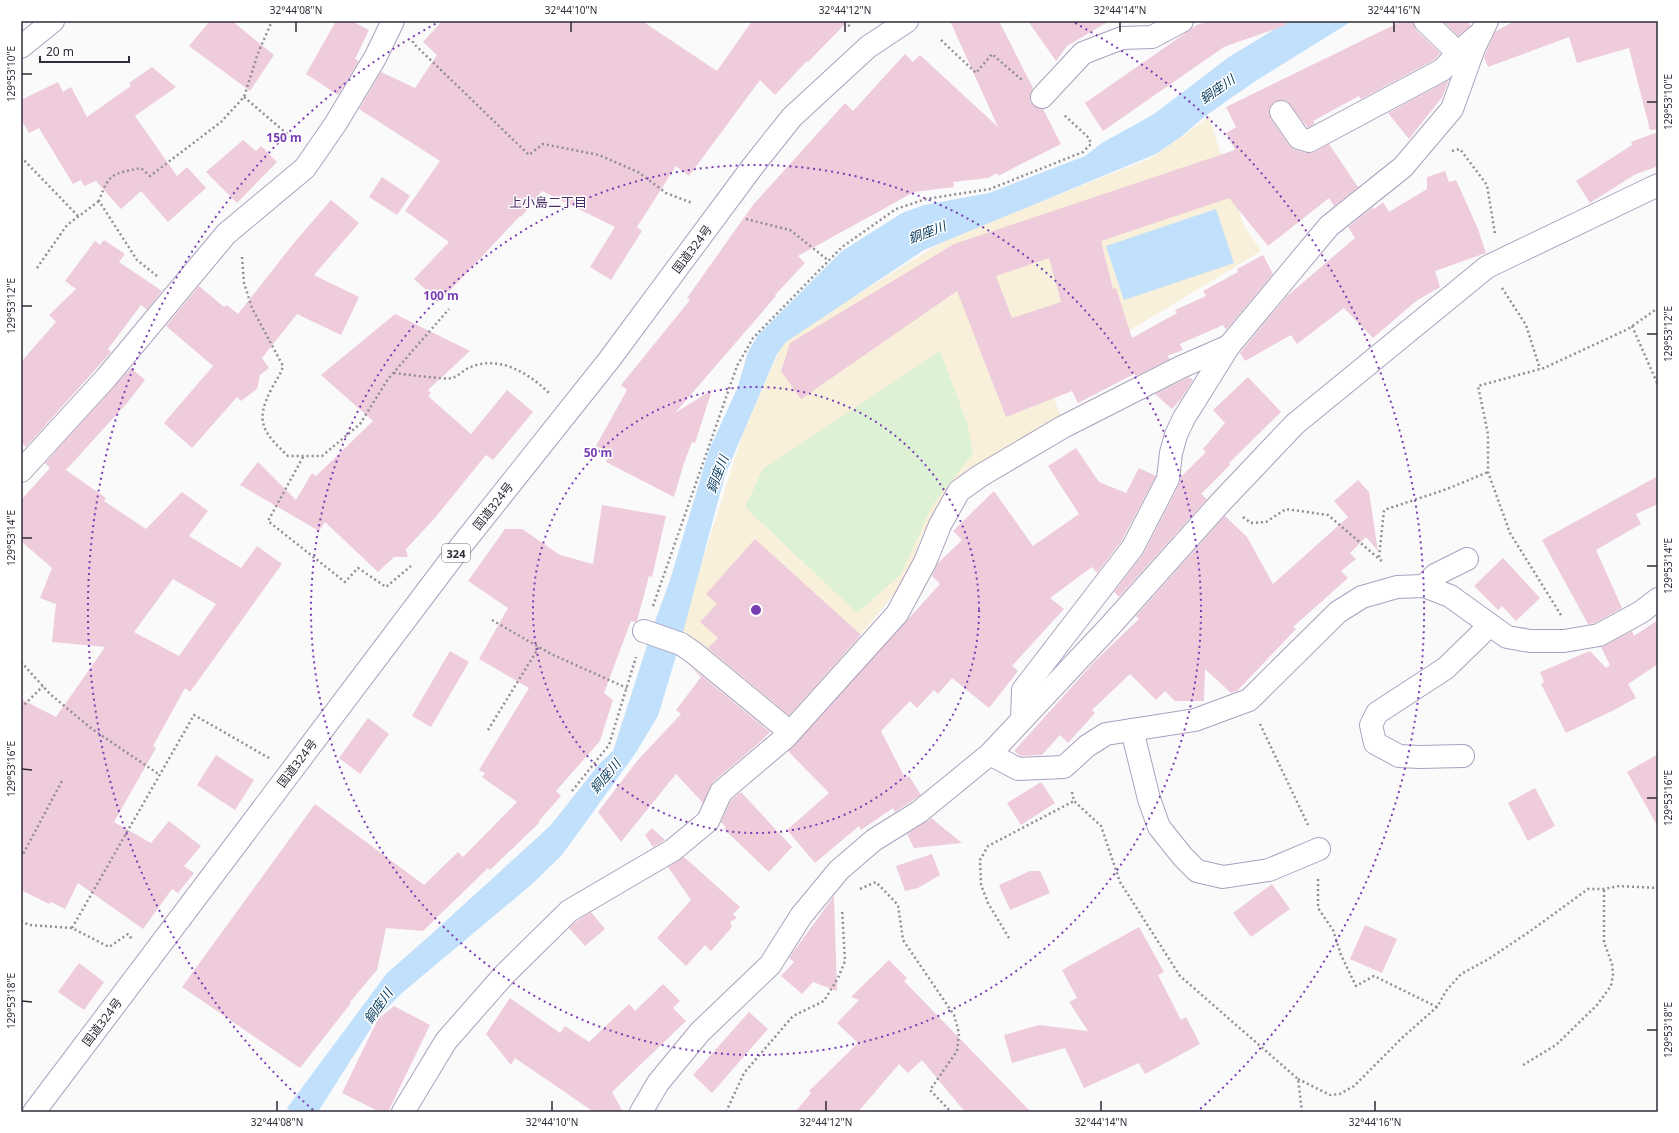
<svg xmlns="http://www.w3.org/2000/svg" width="1679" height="1133" font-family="'Noto Sans','Noto Sans JP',sans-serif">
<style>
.education{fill:#f8f0da}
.green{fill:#ddf1d5}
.water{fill:#c1e0fc}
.building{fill:#efccdb;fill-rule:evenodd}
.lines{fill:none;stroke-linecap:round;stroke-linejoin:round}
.street-casing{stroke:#aaa1bf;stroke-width:24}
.highway-casing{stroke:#aaa1bf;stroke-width:24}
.path{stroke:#908e94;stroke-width:2.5;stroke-dasharray:2 3;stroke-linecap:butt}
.street{stroke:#fff;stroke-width:22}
.highway{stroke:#fff;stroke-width:22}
.ticks{fill:none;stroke:#2f2b37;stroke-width:1.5}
.ring{fill:none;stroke:#793db3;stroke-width:2;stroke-dasharray:2 4}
.labels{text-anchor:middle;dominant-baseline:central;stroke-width:3;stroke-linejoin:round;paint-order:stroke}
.shield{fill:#fff;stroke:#6d6b73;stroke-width:1}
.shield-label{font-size:11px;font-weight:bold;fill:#2f2b37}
.street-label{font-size:12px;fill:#2f2b37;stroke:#fff}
.water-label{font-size:13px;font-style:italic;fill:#02385b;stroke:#fff}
.neighbourhood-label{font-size:13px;fill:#482c66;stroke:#fff}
.centre{fill:#793db3;stroke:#fff;stroke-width:2}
.ring-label{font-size:12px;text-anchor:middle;font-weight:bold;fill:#793db3;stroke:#fff;stroke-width:3;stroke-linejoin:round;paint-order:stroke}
.neatline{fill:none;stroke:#2f2b37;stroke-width:1.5}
.ticks-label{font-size:10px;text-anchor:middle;fill:#2f2b37}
</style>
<rect width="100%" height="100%" fill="#fafafa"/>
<polygon class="education" points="1209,117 1244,226 1261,251 1124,334 1048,382 1061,417 960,480 922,535 908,578 789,720 680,631 743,433 784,340 947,239 1151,158"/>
<polygon class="green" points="940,351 967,423 973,453 932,506 901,574 857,613 745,507 763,469"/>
<g class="water">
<polygon points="1288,21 1352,21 1254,82 1204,117 1182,136 1156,154 924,250 786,342 777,354 725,475 682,636 658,716 635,754 562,855 531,885 402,993 378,1017 318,1112 291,1112 287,1108 387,973 426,939 550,826 600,763 613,751 654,624 670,580 709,450 737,389 748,352 758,335 842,251 902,213 924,205 989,193 1085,156 1102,143 1154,114 1229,57"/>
<polygon points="1216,209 1234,263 1124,300 1106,246"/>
</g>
<g class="building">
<polygon points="210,21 232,21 274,55 250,91 189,46"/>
<polygon points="336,21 352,21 369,30 355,59 359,61 338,95 306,74"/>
<polygon points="442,21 642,21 717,71 752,21 848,21 808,62 807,61 775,95 760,80 689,176 676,166 637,227 642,231 611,280 590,267 615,227 542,191 521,217 520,216 439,302 414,279 449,242 405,211 440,161 359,109 381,72 415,88 437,55 423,42"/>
<polygon points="950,21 999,21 1033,88 1030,95 1030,101 1034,106 1039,109 1043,109 1061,144 998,176 997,173 988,178 953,182 954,187 914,192 798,256 805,263 775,295 776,296 675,413 712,390 695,443 692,442 684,463 674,497 606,462 610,453 596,446 627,390 621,385 690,300 687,298 753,205 845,103 853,111 905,54 913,62 920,55 998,127"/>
<polygon points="1028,21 1109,21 1067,46 1056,61"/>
<polygon points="1210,21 1286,21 1286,25 1224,47 1103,131 1085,103 1197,25"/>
<path d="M1402,21h11l3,9 24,23 -6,7 -73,39 -2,-3 -46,25 2,3 -7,4 -21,-27 -7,-1 -6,2 -4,5 -1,6 2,6 18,26 6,5 11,3 9,-1 14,-8 29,43 -24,19 -5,-8 -61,48 -39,-48 -128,43 12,48 3,-1 16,50 45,-25 -2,-3 31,-14 -3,-5 35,-19 -1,-3 26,-14 10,19 -47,56 -3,-5 -43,19 3,6 -16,6 3,3 -34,17 -2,-2 -56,29 -6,-12 -66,26 -49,-126 -156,108 -20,-28 9,-28 164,-99 281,-94 -9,-17 10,-6 -10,-20zM1049,258l12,44 -49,16 -16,-42z"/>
<polygon points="1443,21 1467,21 1471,26 1458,36"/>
<polygon points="1514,21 1658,21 1658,129 1650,130 1629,48 1577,63 1569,37 1488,67 1484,57 1495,32"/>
<polygon points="152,67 176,87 135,116 177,176 187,167 206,188 168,222 141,191 121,209 96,181 84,186 81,180 73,184 39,128 29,133 21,119 21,100 58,82 63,92 71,87 87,117 131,86 129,83"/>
<polygon points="1449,80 1443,96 1409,139 1388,113"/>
<polygon points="1658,132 1658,166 1634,175 1590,203 1576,181 1632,145 1631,142"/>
<polygon points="243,140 256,151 261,146 277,162 237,203 206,172"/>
<polygon points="1445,171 1449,182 1456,180 1478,229 1486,253 1435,271 1440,287 1416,301 1373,338 1344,308 1297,344 1291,335 1245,361 1240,353 1286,297 1355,238 1348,227 1373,207 1374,209 1383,202 1389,212 1427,189 1427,177"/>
<polygon points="382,177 410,196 397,215 369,197"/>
<polygon points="331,200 359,223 314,275 359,297 341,335 297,314 262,358 269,368 260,375 257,389 241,401 237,397 192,448 164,423 213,366 166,326 199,286 224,307 227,305 238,314 293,244"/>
<polygon points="104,240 125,254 119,262 162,291 147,310 141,305 108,349 111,352 26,447 21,442 21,362 56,322 49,315 76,289 65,281 95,241 100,245"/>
<polygon points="395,314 470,351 428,390 431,393 428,396 471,434 507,390 533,412 493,460 486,455 434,519 406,549 408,557 394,557 378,572 325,522 319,531 240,485 258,462 296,500 312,473 316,476 373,421 321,375"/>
<path d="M131,368l14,12 -18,23 -61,67 40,28 -2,3 42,28 36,-37 26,19 -19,25 52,32 16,-22 25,18 -92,128 -5,-4 -32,58 3,2 -42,74 37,21 18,-22 32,25 -17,20 10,7 -16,20 -6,-4 -29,40 -65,-46 -13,26 -14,-7 -2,2 -28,-14v-191l35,18 49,-70 -53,-5 4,-38 -16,-6 12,-30 -31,-27v-41l29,-32 -5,-5zM173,579l43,25 -37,52 -45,-24z"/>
<polygon points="1189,377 1193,380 1181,399 1172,409 1155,394"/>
<polygon points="1248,377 1281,412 1229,463 1230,465 1201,494 1207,499 1119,597 1114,592 1144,553 1179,485 1181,477 1206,452 1203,449 1225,423 1213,410"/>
<polygon points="1076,448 1099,482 1126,493 1139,468 1156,476 1122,540 1097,573 1092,567 1050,598 1064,609 1012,666 1018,671 989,708 952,678 938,694 934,690 917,708 910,701 881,731 905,778 909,776 921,795 895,812 893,808 861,830 859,826 815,863 787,830 829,793 788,751 940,584 932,576 937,564 962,540 953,531 994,491 1033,546 1079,514 1048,466"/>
<polygon points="1658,476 1658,504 1636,514 1641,524 1596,550 1622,608 1595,623 1588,624 1542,540"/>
<polygon points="1358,480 1369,492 1378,551 1366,537 1350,553 1356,559 1341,571 1348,578 1293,627 1296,629 1237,691 1231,693 1205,669 1204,701 1175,701 1165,691 1156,700 1130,674 1092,710 1095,713 1068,743 1060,735 1042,755 1021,756 1014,751 1096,660 1139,619 1136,616 1225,516 1247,537 1273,584 1348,517 1334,501"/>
<polygon points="602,505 666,516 652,577 649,576 637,621 635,622 631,621 604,693 613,700 600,741 556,791 561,796 539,821 540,822 490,870 488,868 423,931 386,928 377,970 350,1002 351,1003 300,1068 182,987 315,804 424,885 458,852 463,857 517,802 482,777 485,773 479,770 529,688 479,659 508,608 468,581 505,529 522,529 560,555 593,564"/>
<polygon points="755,539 861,635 789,715 708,648 718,638 700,622 717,604 706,594"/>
<polygon points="1503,558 1540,598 1516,621 1502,606 1498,610 1474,586"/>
<polygon points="1658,620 1658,664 1628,684 1636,698 1612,711 1566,733 1541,684 1544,682 1540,672 1590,651 1606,668 1610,665 1601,647 1632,631 1634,636"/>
<polygon points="450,651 469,662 431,727 412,716"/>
<polygon points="690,666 771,733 770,732 759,743 713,782 703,803 676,774 621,842 598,812 637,761 681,714 676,710 701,677"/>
<polygon points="368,718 389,734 360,774 339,758"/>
<polygon points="1658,754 1658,827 1627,772"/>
<polygon points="216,755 254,780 235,810 197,785"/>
<polygon points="1041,782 1055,803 1021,825 1007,803"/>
<polygon points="1535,788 1555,826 1528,841 1508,803"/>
<polygon points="741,792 792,847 769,872 724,829 726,827 721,822 731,800"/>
<polygon points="932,818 936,822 962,843 914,848 907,834"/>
<polygon points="652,828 665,840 653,847 645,835"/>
<polygon points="932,854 940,875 918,888 905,891 896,866"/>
<polygon points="684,857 740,907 733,914 737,918 730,922 732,927 711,951 705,945 686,966 657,938 691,900 668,867"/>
<polygon points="1030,871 1040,871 1050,893 1010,910 999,885"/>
<polygon points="1272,884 1290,909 1251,937 1233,913"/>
<polygon points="834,896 837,991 813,982 802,994 781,976 794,962 789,958 791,955"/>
<polygon points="591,912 605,929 585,946 569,928 577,921"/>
<polygon points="1365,925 1397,939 1382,973 1350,959"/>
<polygon points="1139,927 1164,972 1158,975 1181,1020 1186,1017 1200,1044 1145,1074 1139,1063 1084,1088 1065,1048 1012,1063 1004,1035 1039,1025 1088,1031 1069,1002 1077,998 1062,970"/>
<polygon points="889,960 907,978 904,981 1031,1112 965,1112 922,1060 908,1073 899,1064 858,1112 795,1112 811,1093 809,1091 858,1043 837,1023 859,1000 851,997"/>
<polygon points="79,963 104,982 84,1010 58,992"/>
<polygon points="663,984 680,1001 673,1008 686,1021 612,1092 623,1112 594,1112 515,1058 511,1065 486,1034 510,998 560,1033 565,1026 589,1042 629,1004 635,1011"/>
<polygon points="394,1006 430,1025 388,1112 380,1112 342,1093 378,1019"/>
<polygon points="749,1012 768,1029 712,1093 693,1075"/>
</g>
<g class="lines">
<g class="street-casing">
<g id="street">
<polyline points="1425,21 1458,53"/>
<polyline points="21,47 53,21"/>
<polyline points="1042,97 1083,53 1122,38 1152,37 1182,21"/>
<polyline points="1281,112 1299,138 1309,141 1442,70 1460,51 1477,36"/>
<polyline points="21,471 106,378 226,234 305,168 336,123 375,58 393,21"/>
<polyline points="1424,586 1435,575 1467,559"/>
<polyline points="644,631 681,644 694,653 790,732"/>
<polyline points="1022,719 1023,690 1133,547 1168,479 1171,453 1176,435 1184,418 1229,346"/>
<polyline points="1132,730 1149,799 1159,827 1183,857 1197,871 1223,877 1269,870 1319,849"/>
<polyline points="990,754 1018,769 1064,767 1087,746 1106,734 1195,720 1249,700 1338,612 1362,597 1397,587 1424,586 1450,596 1507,637 1530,641 1564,641 1599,635 1641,612 1658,599"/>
<polyline points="1463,756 1420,757 1399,756 1375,743 1371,725 1377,713 1446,668 1490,625"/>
<polyline points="403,1112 446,1041 504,975 569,911 673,850 708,821 721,792 786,737 897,614 925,562 940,525 959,491 980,476 1063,427 1181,367 1229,346 1329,226 1403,167 1452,109 1474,48 1487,21"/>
<polyline points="641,1112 658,1083 700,1032 770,965 801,916 839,870 874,840 919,812 990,754 1111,625 1221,502 1295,424 1487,267 1658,185"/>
</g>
</g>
<g class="highway-casing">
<polyline id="highway" points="34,1112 461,546 609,360 753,166 792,117 868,47 907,21"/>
</g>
<g class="path">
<polyline points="845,21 851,28"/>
<polyline points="941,40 976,73 992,54 1022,80"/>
<polyline points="413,41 413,43 529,155 543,144 599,155 638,172 666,193 692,203"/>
<polyline points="244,97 293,139"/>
<polyline points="1452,151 1460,149 1487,185 1495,234"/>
<polyline points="21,157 78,216"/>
<polyline points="746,219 790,230 829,261"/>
<path d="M242,257l2,26 8,25 31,58c-2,8 -7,14 -11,22 -18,34 -9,44 16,68h34l38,-32 28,-45 61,-70"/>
<polyline points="37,268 67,225 99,201"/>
<path d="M157,276l-20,-16 -38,-59c10,-29 14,-27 42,-33l9,8 71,-54 23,-25 14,-44 14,-32"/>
<polyline points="1502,288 1526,325 1540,369"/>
<polyline points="1632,326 1658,385"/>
<path d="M394,373c10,1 52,7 58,5 7,-2 12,-9 19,-11 28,-12 58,6 79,27"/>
<polyline points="303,457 268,521 345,582 358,568 386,587 411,566"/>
<polyline points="1243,517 1251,523 1266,522 1286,509 1328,515 1384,563"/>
<polyline points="1379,557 1384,510 1447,489 1488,472"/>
<polyline points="653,606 737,366 753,338 842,247 896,209 926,199 990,189 1083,152 1091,144 1089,138 1063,114"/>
<polyline points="1561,615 1510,533 1488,472 1488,434 1478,386 1544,368 1628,329 1658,308"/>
<polyline points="492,620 551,654 627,688"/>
<polyline points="21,662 50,694 92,729 160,775"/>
<polyline points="21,708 43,686"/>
<polyline points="1260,724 1308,825"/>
<polyline points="488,730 539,647"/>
<polyline points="572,791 609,745 636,657"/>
<polyline points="1072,792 1074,801 1101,826 1120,882 1180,976 1298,1079 1302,1112"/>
<polyline points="21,858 63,779"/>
<polyline points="1318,879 1318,908 1333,930 1341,955 1356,986 1374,976 1437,1007"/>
<polyline points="860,889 876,882 898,905 903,940 954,1015 959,1033 957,1051 930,1090 951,1112"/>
<polyline points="21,921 29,925 72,928 109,947 128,934 132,939"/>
<polyline points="72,928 194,715 269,758"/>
<polyline points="1009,938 988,903 981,885 980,860 988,846 1074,801"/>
<polyline points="1523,1065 1556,1045 1597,1005 1611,986 1613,975 1612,964 1604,942 1604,889"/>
<polyline points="1298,1079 1330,1095 1340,1094 1354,1086 1403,1037 1437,1007 1446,991 1461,974 1487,960 1529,932 1588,889 1604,889 1619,886 1658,888"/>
<polyline points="726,1112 744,1073 793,1016 824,1001 838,978 845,961 842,909"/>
</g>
<use href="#street" class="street"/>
<use href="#highway" class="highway"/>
</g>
<path class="ticks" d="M296,32v-10M571,32v-10M845,32v-10M1120,32v-10M1394,32v-10M22,74h10M1647,102h10M22,306h10M1647,334h10M22,538h10M1647,566h10M22,769l10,1M1647,798h10M22,1001l10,1M1647,1030h10M277,1111v-10M552,1111v-10M826,1111v-10M1101,1111v-10M1375,1111v-10"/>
<g class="ring">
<circle cx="756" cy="610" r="223"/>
<circle cx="756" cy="610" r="445"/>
<path d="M313 1110A668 668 0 0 1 437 23M1075 23A668 668 0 0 1 1199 1110"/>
</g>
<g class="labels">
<rect class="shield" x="442" y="544" width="28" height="18" rx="3"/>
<g class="shield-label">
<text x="456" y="553">324</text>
</g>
<g class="street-label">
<text transform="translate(692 249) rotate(-53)">国道324号</text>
<text transform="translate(493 506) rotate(-52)">国道324号</text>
<text transform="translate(297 763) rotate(-53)">国道324号</text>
<text transform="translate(102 1022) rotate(-53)">国道324号</text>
</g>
<g class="water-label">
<text transform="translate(1217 89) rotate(-35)">銅座川</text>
<text transform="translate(927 232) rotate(-21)">銅座川</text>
<text transform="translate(717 474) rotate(-69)">銅座川</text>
<text transform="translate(605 776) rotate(-50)">銅座川</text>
<text transform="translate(378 1006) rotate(-55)">銅座川</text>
</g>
<g class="neighbourhood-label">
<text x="548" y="202">上小島二丁目</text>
</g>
</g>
<circle cx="756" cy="610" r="6" class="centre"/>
<g class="ring-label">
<text x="284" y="142">150 m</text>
<text x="441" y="300">100 m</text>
<text x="598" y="457">50 m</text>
</g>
<rect width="1679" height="1133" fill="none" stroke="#ffffff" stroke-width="44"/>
<path d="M40 56v6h89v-6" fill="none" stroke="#2f2b37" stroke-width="2"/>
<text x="46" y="56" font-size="12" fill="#2f2b37" stroke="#ffffff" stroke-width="3" paint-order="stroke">20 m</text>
<rect x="22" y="22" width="1635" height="1089" class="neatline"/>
<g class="ticks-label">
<text x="296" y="14">32°44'08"N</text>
<text x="571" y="14">32°44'10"N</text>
<text x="845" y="14">32°44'12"N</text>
<text x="1120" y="14">32°44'14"N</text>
<text x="1394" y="14">32°44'16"N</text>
<text transform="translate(11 74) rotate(-90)" y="4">129°53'10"E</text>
<text transform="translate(1668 102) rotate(-90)" y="4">129°53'10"E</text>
<text transform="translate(11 306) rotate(-90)" y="4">129°53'12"E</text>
<text transform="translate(1668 334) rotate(-90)" y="4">129°53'12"E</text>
<text transform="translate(11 538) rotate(-90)" y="4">129°53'14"E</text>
<text transform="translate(1668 566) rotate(-90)" y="4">129°53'14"E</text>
<text transform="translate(11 769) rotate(-90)" y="4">129°53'16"E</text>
<text transform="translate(1668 798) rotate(-90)" y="4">129°53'16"E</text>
<text transform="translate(11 1001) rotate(-90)" y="4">129°53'18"E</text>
<text transform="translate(1668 1030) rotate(-90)" y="4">129°53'18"E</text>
<text x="277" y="1126">32°44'08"N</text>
<text x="552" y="1126">32°44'10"N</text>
<text x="826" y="1126">32°44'12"N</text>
<text x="1101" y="1126">32°44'14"N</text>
<text x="1375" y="1126">32°44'16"N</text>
</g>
</svg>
